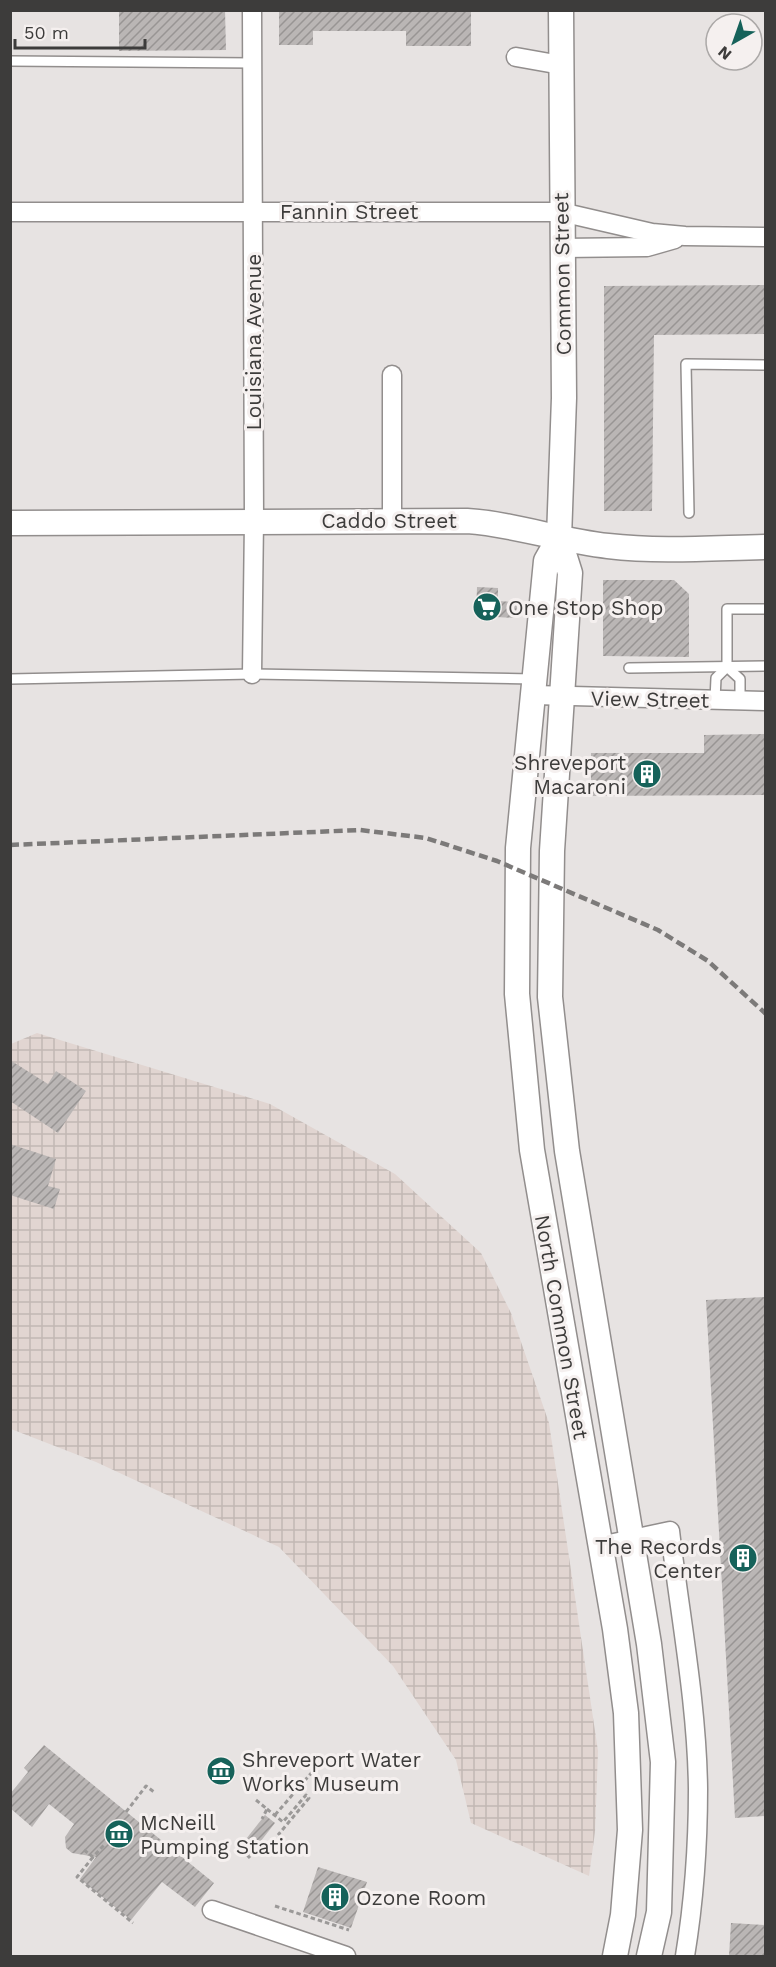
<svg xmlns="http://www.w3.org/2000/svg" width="776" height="1967" font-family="'Work Sans',sans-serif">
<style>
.industrial{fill:url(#industrial-grid)}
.building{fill:url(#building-hatch)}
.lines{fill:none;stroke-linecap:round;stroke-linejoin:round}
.service-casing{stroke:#928e8d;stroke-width:12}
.minor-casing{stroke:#928e8d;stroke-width:21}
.secondary-casing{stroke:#928e8d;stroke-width:27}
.path{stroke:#9b9998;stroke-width:3;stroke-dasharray:4.5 3;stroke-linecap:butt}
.service{stroke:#fff;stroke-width:9}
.minor{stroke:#fff;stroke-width:18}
.secondary{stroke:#fff;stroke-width:24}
.rail{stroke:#7c7a79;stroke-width:4.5;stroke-dasharray:9 4.5;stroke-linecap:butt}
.labels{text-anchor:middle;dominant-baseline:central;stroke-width:6;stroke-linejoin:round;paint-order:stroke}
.street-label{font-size:21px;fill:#3d3c3b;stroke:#f5f0ef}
.poi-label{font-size:21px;fill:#3d3c3b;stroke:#f5f0ef;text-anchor:start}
</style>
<defs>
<pattern id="industrial-grid" width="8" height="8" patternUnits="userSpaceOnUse" patternTransform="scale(1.5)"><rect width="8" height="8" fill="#e1d5d1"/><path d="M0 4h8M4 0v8" fill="none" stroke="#c2b8b4"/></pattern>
<pattern id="building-hatch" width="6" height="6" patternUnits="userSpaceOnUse" patternTransform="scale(1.5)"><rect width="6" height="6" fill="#bab6b5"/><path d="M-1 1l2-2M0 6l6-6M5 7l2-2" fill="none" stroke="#989594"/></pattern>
</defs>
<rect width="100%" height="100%" fill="#e7e3e2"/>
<polygon class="industrial" points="37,1033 270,1104 395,1174 481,1253 511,1313 549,1423 598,1751 595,1832 589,1876 471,1823 456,1760 393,1666 279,1547 96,1462 11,1429 11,1044"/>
<g class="building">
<polygon points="119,10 225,10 226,50 119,51"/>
<polygon points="279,10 471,10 471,46 406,46 406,31 313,31 313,45 279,45"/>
<polygon points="765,285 765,334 654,335 652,511 604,511 604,286"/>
<polygon points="603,580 674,580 689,594 689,657 603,656"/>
<polygon points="477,587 498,588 498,601 517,602 516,618 476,616"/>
<polygon points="765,734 765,795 591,796 591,753 704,753 704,735"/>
<polygon points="10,1060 48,1084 56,1071 86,1091 58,1133 10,1101"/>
<polygon points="10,1144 56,1159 48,1186 60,1189 54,1209 10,1195"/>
<polygon points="765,1297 765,1816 735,1818 706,1300"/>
<polygon points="44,1745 214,1883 195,1907 162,1882 131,1920 80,1879 96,1857 72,1853 66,1848 65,1837 74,1824 49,1804 32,1827 10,1808 10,1794 28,1772 24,1768"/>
<polygon points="265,1815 275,1823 249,1856 239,1848"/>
<polygon points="318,1867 367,1882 351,1928 303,1912"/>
<polygon points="731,1923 765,1925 765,1956 729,1956"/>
</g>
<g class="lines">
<g class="service-casing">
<g id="service">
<polyline points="10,61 252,63"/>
<polyline points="689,513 686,364 766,365"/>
<polyline points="727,667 727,609 766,609"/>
<polyline points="629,668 766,666"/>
<polyline points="10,679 252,674 533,679"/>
<polyline points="715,700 716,678 727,667 740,679 740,700"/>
</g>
</g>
<g class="minor-casing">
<g id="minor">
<polyline points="516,57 561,65"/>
<polyline points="10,212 561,212 652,233 685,236 766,237"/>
<polyline points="562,248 647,247 675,239"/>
<polyline points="392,520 392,375"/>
<polyline points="252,674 254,520 252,10"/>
<polyline points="534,695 766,701"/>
<path d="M600,1546l70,-15c10,85 27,172 28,258 0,57 -4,112 -13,167"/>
<polyline points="212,1910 346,1956"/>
</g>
</g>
<g class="secondary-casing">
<g id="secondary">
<polyline points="561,10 564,398 559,538 570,573 552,851 550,997 567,1151 649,1644 663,1762 659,1912 649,1956"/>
<path d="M10,523l457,-2c48,3 93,20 141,25 52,6 105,2 158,1"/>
<polyline points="559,538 546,561 518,848 517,994 532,1150 615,1629 626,1713 630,1830 623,1915 615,1956"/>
</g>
</g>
<g class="path">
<polyline points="256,1800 267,1809 262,1819"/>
<polyline points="267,1809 283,1822 306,1795 309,1798 278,1835"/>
<polyline points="126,1812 146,1786 154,1792"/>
<polyline points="275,1815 313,1771"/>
<polyline points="84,1850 93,1857 104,1845"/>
<polyline points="242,1850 250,1858"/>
<polyline points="93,1857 77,1877 133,1923"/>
<polyline points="275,1906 349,1930"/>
</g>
<use href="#service" class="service"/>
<use href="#minor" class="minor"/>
<use href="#secondary" class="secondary"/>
<polyline class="rail" points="10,845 360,830 426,838 497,861 658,930 708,961 766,1014"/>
</g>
<defs>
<g id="supermarket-disc" transform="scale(1.5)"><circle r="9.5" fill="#16625a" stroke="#f5f0ef"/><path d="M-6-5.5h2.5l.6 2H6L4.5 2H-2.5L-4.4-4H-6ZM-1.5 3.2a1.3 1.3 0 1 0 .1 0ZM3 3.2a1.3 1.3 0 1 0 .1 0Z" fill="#fff"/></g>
<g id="building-disc" transform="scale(1.5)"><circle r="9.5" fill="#16625a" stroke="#f5f0ef"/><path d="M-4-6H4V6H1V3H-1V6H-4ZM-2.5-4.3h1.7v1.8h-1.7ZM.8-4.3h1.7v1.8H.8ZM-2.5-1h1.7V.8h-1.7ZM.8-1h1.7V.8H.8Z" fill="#fff"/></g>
<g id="museum-disc" transform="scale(1.5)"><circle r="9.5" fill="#16625a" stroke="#f5f0ef"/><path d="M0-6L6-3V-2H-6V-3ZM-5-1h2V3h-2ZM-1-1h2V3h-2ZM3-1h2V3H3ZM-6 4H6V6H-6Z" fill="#fff"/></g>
</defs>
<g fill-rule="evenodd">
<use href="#supermarket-disc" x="487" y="607"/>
<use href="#building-disc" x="647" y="774"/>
<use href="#building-disc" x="743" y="1558"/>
<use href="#museum-disc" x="221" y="1771"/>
<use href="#museum-disc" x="119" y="1834"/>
<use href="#building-disc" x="335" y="1897"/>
</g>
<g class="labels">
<g class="street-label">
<text x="349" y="211">Fannin Street</text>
<text transform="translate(562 274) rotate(-91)">Common Street</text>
<text transform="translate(253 342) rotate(-90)">Louisiana Avenue</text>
<text x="389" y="520">Caddo Street</text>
<text transform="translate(650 699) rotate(1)">View Street</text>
<text transform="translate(562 1327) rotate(80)">North Common Street</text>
</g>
<g class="poi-label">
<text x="508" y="607">One Stop Shop</text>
<text x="626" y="762" text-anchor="end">Shreveport<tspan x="626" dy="24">Macaroni</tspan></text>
<text x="722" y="1546" text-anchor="end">The Records<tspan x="722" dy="24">Center</tspan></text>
<text x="242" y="1759">Shreveport Water<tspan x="242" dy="24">Works Museum</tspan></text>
<text x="140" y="1822">McNeill<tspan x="140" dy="24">Pumping Station</tspan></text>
<text x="356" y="1897">Ozone Room</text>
</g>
</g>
<rect width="776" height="1967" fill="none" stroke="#3d3c3b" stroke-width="24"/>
<g transform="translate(734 42) rotate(220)"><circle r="28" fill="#f5f0ef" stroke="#aba8a7" stroke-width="1.5"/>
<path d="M0-4.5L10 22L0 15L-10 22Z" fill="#16625a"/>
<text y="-9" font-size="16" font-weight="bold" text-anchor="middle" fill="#3d3c3b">N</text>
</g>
<path d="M15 39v9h130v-9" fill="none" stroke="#3d3c3b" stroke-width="3"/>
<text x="24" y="39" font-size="18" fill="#3d3c3b" stroke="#f5f0ef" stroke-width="4.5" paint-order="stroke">50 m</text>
</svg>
